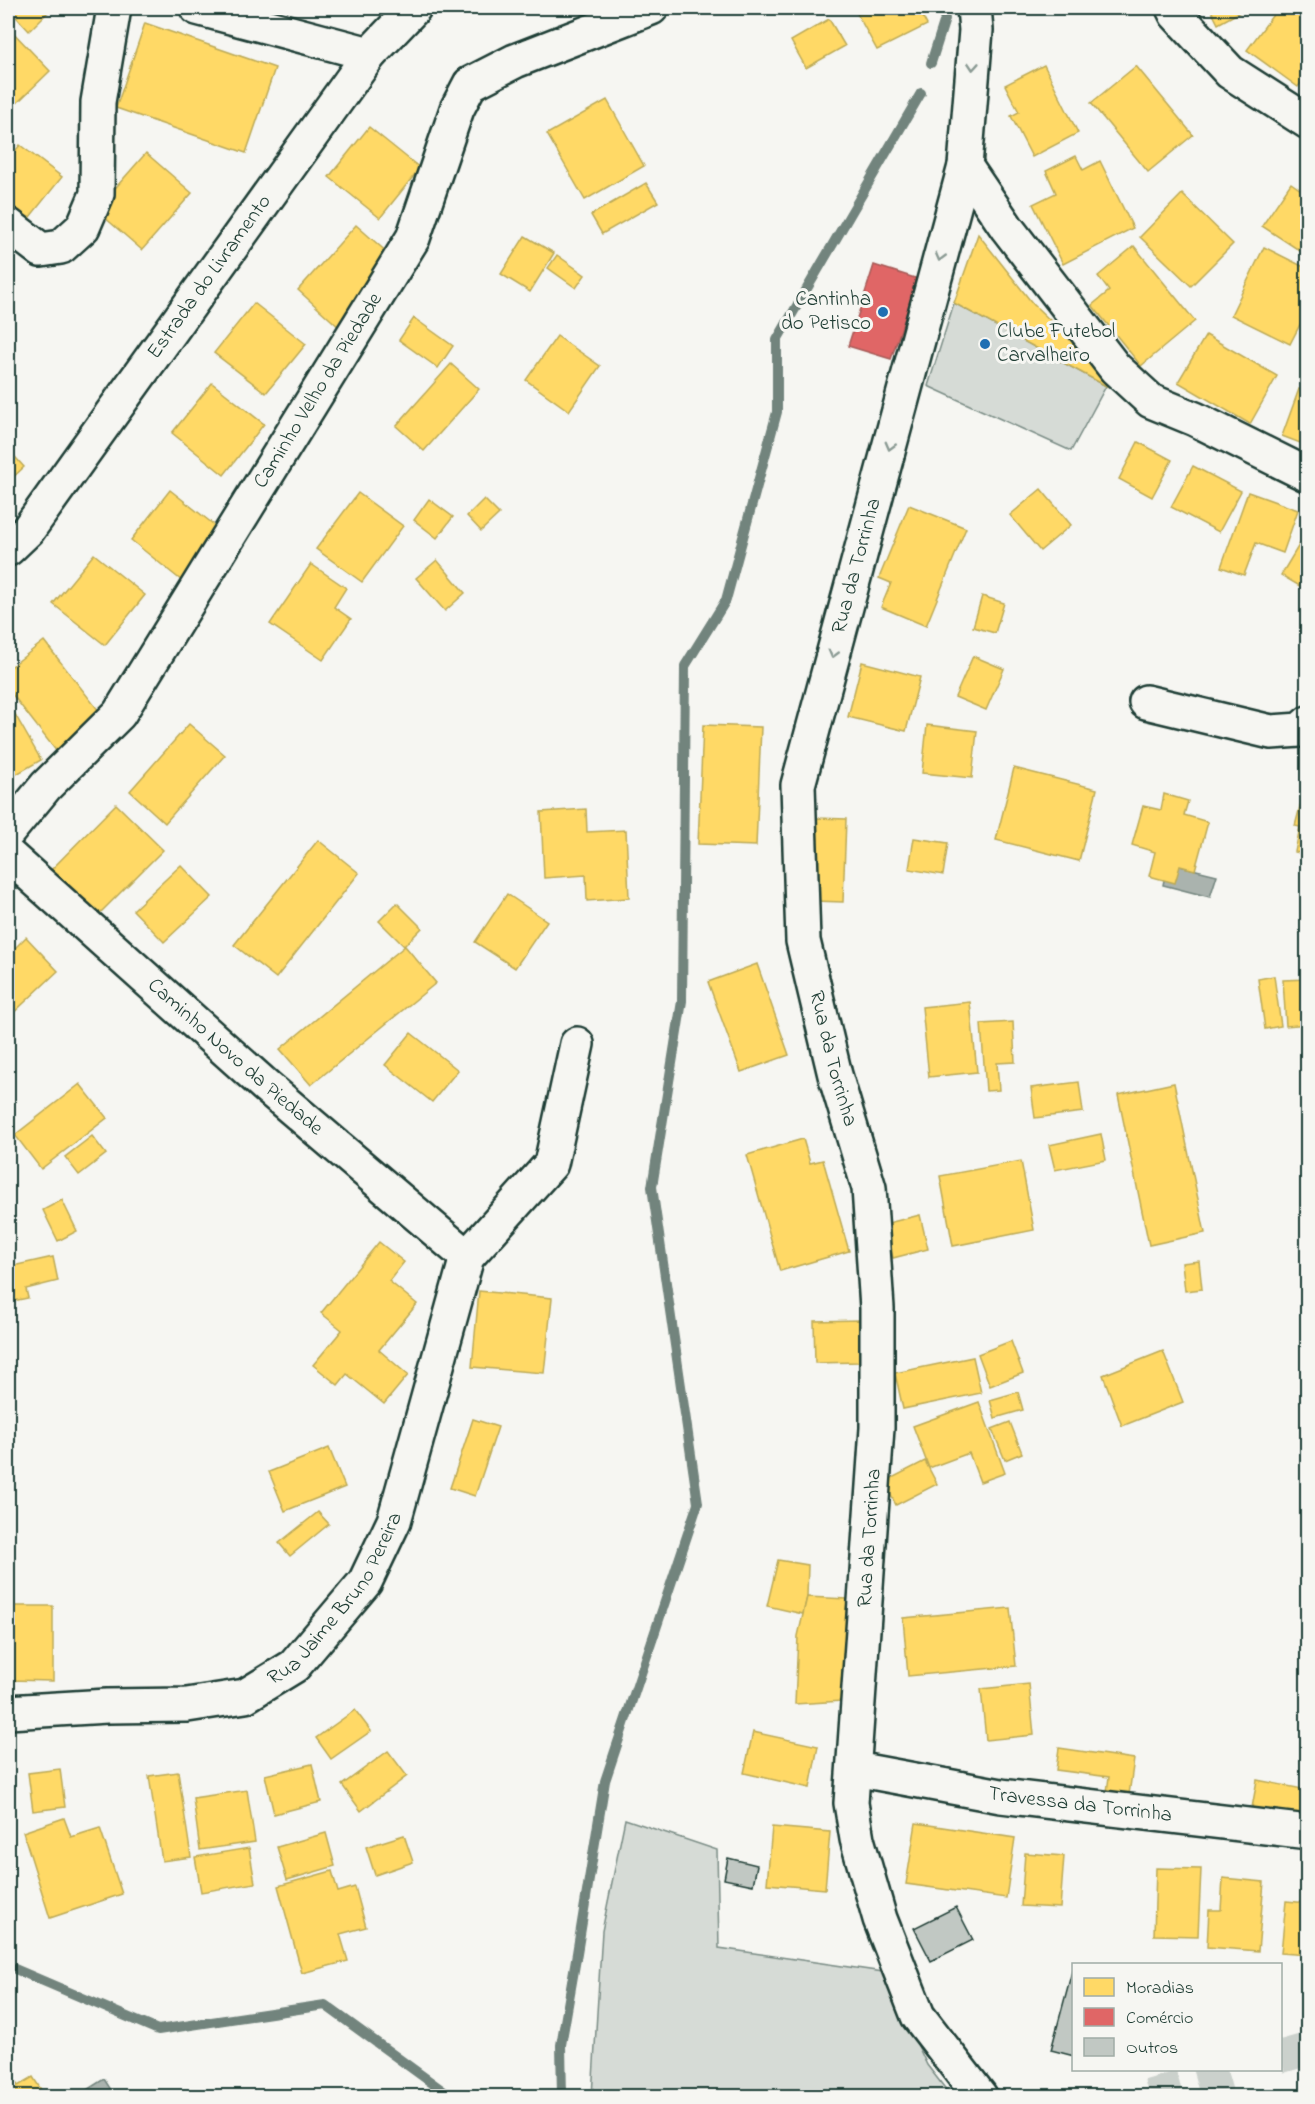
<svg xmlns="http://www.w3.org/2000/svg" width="1315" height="2104" font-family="'Indie Flower',sans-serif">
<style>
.green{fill:#d6dbd6;stroke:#7a8c85;stroke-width:1.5}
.water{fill:#aab3ae;stroke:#72847d;stroke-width:1.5}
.homes{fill:#ffd966;stroke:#bcaa57;stroke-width:1.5}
.shops{fill:#e06666;stroke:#a65a57;stroke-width:1.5}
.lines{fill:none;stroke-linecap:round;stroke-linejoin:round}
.stream{stroke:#72847d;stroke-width:10}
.building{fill:#c1c8c3;stroke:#1f3d34;stroke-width:1.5}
.highway-tunnel{stroke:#cbd1cc;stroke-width:33;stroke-dasharray:33 16;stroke-linecap:butt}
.minor-casing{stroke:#1f3d34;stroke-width:38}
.minor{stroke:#f6f6f2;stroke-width:33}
.oneway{stroke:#8a9a93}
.poi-dot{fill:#1f6fb2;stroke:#f6f6f2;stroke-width:2}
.labels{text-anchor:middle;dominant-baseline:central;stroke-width:6;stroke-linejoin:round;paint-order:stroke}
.street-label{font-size:21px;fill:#1f3d34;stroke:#f6f6f2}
.poi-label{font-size:21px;fill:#1f3d34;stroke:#f6f6f2;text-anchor:end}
</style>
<rect width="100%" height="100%" fill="#f6f6f2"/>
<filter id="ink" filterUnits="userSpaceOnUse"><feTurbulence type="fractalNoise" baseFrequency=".0167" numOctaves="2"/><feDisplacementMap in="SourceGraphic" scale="12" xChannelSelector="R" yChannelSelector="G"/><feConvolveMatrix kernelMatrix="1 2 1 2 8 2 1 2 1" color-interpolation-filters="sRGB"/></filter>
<g filter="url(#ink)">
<g class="green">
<polygon points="954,303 1106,386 1071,451 928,386"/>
<polygon points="625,1819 717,1850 719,1948 883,1972 927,2065 951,2096 592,2096 602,1931"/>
</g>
<g class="water">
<polygon points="1180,866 1217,875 1210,897 1163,885 1164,880"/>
<polygon points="104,2079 115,2096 77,2096"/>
</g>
<g class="homes">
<polygon points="8,8 52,8 29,31"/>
<polygon points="854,8 918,8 927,25 877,50"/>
<polygon points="1210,8 1247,8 1218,24"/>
<polygon points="1278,8 1308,8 1308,74 1298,87 1247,50"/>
<polygon points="829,19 845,46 806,68 791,41"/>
<polygon points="145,23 275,68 246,153 116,108"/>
<polygon points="8,27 50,71 15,105 8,96"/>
<polygon points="1044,65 1078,133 1032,157 1011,116 1019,112 1005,85"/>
<polygon points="1136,66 1193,135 1148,172 1091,103"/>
<polygon points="607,100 644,166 585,200 547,134"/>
<polygon points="369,127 420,168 380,218 329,177"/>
<polygon points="20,145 62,177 22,227 8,215 8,160"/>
<polygon points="146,153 192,193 142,250 96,210"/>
<polygon points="1076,156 1083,170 1100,161 1133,228 1063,264 1033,204 1056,193 1046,171"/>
<polygon points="646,183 658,202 602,234 591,215"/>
<polygon points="1291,183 1308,195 1308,256 1262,226"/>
<polygon points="1182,194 1233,244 1191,286 1140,237"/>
<polygon points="356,225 389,254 372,272 384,282 341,329 298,290"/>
<polygon points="978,234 1033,304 1100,368 1106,386 954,303"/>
<polygon points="525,236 554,253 530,292 501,274"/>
<polygon points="1134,246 1195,321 1141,366 1092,305 1109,291 1098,276"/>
<polygon points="1264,247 1308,269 1308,309 1290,344 1231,315"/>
<polygon points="557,255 585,275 576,288 548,268"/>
<polygon points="254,303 306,344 266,393 214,353"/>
<polygon points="414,318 453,346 438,368 399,340"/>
<polygon points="1206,335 1277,376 1250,424 1178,382"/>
<polygon points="557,336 600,366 569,411 526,380"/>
<polygon points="451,364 479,389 424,451 396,426"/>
<polygon points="212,383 264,424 224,475 172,433"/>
<polygon points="1299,389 1308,392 1308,446 1282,436"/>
<polygon points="1138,442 1172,460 1152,497 1119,479"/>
<polygon points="8,449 24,467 8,482"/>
<polygon points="1193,466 1241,491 1219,532 1171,507"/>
<polygon points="1041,489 1071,525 1040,551 1010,515"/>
<polygon points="170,490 222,531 182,581 131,540"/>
<polygon points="1248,492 1298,510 1283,553 1256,543 1244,575 1221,567"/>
<polygon points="358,493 403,526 362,582 316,549"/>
<polygon points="429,499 453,517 437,538 414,520"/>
<polygon points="484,499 499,514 481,531 467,516"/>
<polygon points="909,505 966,528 926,626 881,607 891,583 879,578"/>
<polygon points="1308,530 1308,591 1281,575"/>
<polygon points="94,554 145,595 105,645 53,604"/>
<polygon points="437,560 465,593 445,611 416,578"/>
<polygon points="311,564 346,588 334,607 351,619 323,660 270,624"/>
<polygon points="982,596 1004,603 995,633 973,627"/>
<polygon points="44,641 103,716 57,752 8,689 8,669"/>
<polygon points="973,656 1004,669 986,710 955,697"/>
<polygon points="862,662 920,677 906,731 848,717"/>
<polygon points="8,702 41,760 8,779"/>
<polygon points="189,724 225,755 165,823 130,791"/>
<polygon points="703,725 761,727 756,846 698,844"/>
<polygon points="927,725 977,731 972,778 922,773"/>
<polygon points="1014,768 1097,789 1079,861 996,840"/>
<polygon points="1164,794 1188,801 1184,815 1208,822 1195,870 1180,866 1175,883 1149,876 1155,852 1132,845 1143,806 1161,810"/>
<polygon points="1302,799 1308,802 1308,855 1295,852 1300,827 1295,826"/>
<polygon points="116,804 163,850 91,922 45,876"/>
<polygon points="586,809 587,832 626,830 629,898 587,901 586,875 544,878 541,812"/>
<polygon points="817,818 846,819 843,902 814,901"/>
<polygon points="914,838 948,843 943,875 909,869"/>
<polygon points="318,840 359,873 276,978 234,945"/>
<polygon points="181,865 212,897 164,942 133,910"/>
<polygon points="507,894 547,921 515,968 475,942"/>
<polygon points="397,903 422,928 404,946 379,921"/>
<polygon points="26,937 58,971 8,1018 8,955"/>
<polygon points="405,946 436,983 311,1085 280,1049"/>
<polygon points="757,964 789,1055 741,1072 708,982"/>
<polygon points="1274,976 1281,1026 1265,1029 1258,979"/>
<polygon points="1308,979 1308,1024 1286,1026 1283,980"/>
<polygon points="970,1002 977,1072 929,1077 922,1007"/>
<polygon points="1013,1022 1015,1062 997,1063 999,1090 986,1091 981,1024"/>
<polygon points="411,1033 458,1070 432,1102 385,1065"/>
<polygon points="1079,1082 1083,1112 1035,1118 1031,1088"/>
<polygon points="1174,1083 1205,1233 1149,1245 1118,1095"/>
<polygon points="80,1084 107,1118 41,1169 15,1135"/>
<polygon points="1101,1134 1106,1160 1055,1170 1049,1145"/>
<polygon points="92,1136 106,1154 79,1175 65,1157"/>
<polygon points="803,1139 810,1163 823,1160 849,1251 780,1271 747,1155"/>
<polygon points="1021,1161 1034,1230 953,1246 940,1176"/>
<polygon points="62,1200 77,1231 58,1241 43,1210"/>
<polygon points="920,1215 928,1249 893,1258 884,1224"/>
<polygon points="379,1242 404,1262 389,1281 417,1304 379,1350 408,1375 384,1404 347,1374 338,1385 313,1365 342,1330 321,1313"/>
<polygon points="53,1257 58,1281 26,1289 28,1298 8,1302 8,1267"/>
<polygon points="1199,1261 1202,1289 1185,1291 1182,1263"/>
<polygon points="479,1291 552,1298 544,1373 472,1367"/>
<polygon points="860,1320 860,1362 815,1363 814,1321"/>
<polygon points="1011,1341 1023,1373 990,1386 978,1354"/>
<polygon points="1163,1351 1183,1402 1122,1426 1103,1375"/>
<polygon points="973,1357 981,1393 903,1409 895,1373"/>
<polygon points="1018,1392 1023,1410 995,1418 990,1400"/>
<polygon points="979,1402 1005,1473 980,1482 969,1453 929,1468 913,1426"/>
<polygon points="473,1419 498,1427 475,1496 450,1488"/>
<polygon points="1010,1422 1022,1453 1005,1460 992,1429"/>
<polygon points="329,1448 345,1487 285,1511 269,1472"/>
<polygon points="925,1461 937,1484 896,1505 884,1482"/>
<polygon points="318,1512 329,1524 290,1556 279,1543"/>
<polygon points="778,1560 808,1565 807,1597 803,1614 767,1606"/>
<polygon points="807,1597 847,1599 842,1701 795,1704 798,1636"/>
<polygon points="8,1606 53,1606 53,1681 8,1680"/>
<polygon points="1010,1608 1016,1666 908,1676 903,1618"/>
<polygon points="1029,1684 1034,1735 986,1740 981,1689"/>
<polygon points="355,1710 371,1731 331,1759 316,1738"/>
<polygon points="753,1732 818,1746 810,1788 744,1773"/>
<polygon points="1059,1748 1134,1759 1127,1809 1105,1806 1109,1777 1056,1770"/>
<polygon points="388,1751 407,1776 361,1811 342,1785"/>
<polygon points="312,1764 321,1802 274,1814 265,1775"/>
<polygon points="60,1769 65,1807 33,1811 28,1773"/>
<polygon points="178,1772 191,1857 162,1861 149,1776"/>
<polygon points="1257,1780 1308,1790 1308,1818 1252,1808"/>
<polygon points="247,1790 255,1842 200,1850 193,1798"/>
<polygon points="64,1818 71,1837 100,1828 122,1894 50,1918 23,1832"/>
<polygon points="916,1823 1015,1838 1006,1898 906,1884"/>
<polygon points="772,1827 830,1832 825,1889 767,1884"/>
<polygon points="326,1833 335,1866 287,1880 277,1847"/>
<polygon points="404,1835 413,1862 375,1875 366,1847"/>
<polygon points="249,1848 255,1883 201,1892 195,1857"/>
<polygon points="1025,1853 1064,1856 1060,1908 1021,1906"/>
<polygon points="1156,1868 1201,1869 1198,1936 1154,1935"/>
<polygon points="332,1871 338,1892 355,1887 366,1927 340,1934 348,1961 302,1973 278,1886"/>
<polygon points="1223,1878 1264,1882 1258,1951 1207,1947 1209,1910 1221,1910"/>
<polygon points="1286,1901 1308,1903 1308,1955 1281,1953"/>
<polygon points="8,2070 18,2086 33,2077 45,2096 8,2096"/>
</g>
<polygon class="shops" points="874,265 918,279 891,359 848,346"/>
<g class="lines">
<g class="stream">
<polyline points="931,63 945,19 941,8"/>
<polyline points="8,1966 158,2030 325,2005 450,2096"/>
<polyline points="562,2096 561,2045 577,1953 605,1781 698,1503 652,1187 682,1001 685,666 726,600 777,412 777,340 921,93"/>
</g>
</g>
<g class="building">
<polygon points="728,1858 757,1865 753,1885 724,1879"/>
<polygon points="956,1907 973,1940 931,1961 914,1928"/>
<polygon points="1072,1971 1074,1972 1074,2056 1051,2050"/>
</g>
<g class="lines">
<g class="highway-tunnel">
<polyline points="1280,2057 1308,2049"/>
<polyline points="1149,2096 1239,2070"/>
</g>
<g class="minor-casing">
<g id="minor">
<polyline points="197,8 370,54"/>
<path id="s1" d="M974,8l2,22 -11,136 -167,619 5,156 32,134 34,113 8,120v120l-26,375 6,36 23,80 38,97 62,80"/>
<polyline points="1173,8 1176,14 1230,72 1308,122"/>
<polyline points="965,166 1007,228 1115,368 1151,401 1195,419 1308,475"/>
<polyline points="8,225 41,250 61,247 83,227 97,194 98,102 114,8"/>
<path id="s2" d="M8,549l20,-19 342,-476 44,-46"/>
<polyline points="1146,702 1271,732 1300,730 1308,723"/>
<path id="s3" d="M8,832l38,-46 73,-72 294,-476 44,-129 13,-25 45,-23 136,-53"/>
<path id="s4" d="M8,855l259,232 200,170"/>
<path id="s5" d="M8,1712l99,-6 80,-1 58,-9 49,-30 71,-84 29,-61 73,-264 84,-93 26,-120"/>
<path id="s6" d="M855,1769l146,27 307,36"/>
</g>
</g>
<use href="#minor" class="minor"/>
</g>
<defs><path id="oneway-chevron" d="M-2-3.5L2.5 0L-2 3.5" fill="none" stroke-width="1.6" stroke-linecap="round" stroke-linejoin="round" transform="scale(1.5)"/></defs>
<g class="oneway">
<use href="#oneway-chevron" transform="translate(973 66) rotate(94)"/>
<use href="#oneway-chevron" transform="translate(940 257) rotate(105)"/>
<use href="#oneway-chevron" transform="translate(890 446) rotate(105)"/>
<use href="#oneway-chevron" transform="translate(833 654) rotate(105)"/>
</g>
</g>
<g class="poi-dot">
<circle cx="883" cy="312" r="6"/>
<circle cx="985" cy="344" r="6"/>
</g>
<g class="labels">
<g class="street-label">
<text stroke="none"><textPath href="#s2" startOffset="339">Estrada do Livramento</textPath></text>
<text stroke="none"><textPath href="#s3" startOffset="542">Caminho Velho da Piedade</textPath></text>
<text transform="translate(857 566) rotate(-75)">Rua da Torrinha</text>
<text stroke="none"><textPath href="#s4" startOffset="304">Caminho Novo da Piedade</textPath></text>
<text stroke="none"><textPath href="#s1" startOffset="1077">Rua da Torrinha</textPath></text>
<text transform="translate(870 1538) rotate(-86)">Rua da Torrinha</text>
<text stroke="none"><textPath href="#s5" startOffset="374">Rua Jaime Bruno Pereira</textPath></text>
<text stroke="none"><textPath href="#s6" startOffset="228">Travessa da Torrinha</textPath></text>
</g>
<g class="poi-label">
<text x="871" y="300">Cantinha<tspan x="871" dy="24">do Petisco</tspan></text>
<text x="997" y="332" text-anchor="start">Clube Futebol<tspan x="997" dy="24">Carvalheiro</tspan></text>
</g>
</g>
<rect width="1315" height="2104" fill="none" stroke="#f6f6f2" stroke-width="30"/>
<rect x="15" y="15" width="1285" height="2074" fill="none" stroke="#1f3d34" stroke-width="2" filter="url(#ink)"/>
<rect x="1072" y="1963" width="210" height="108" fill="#f6f6f2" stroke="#a0aca6" stroke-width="1.5"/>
<rect x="1084" y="1978" width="30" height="18" fill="#ffd966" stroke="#a0aca6" stroke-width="1.5"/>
<text x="1126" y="1993" font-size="18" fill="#1f3d34">Moradias</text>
<rect x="1084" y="2008" width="30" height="18" fill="#e06666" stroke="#a0aca6" stroke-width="1.5"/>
<text x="1126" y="2023" font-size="18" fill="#1f3d34">Comércio</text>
<rect x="1084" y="2038" width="30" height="18" fill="#c1c8c3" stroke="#a0aca6" stroke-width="1.5"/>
<text x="1126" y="2053" font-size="18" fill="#1f3d34">Outros</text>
</svg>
